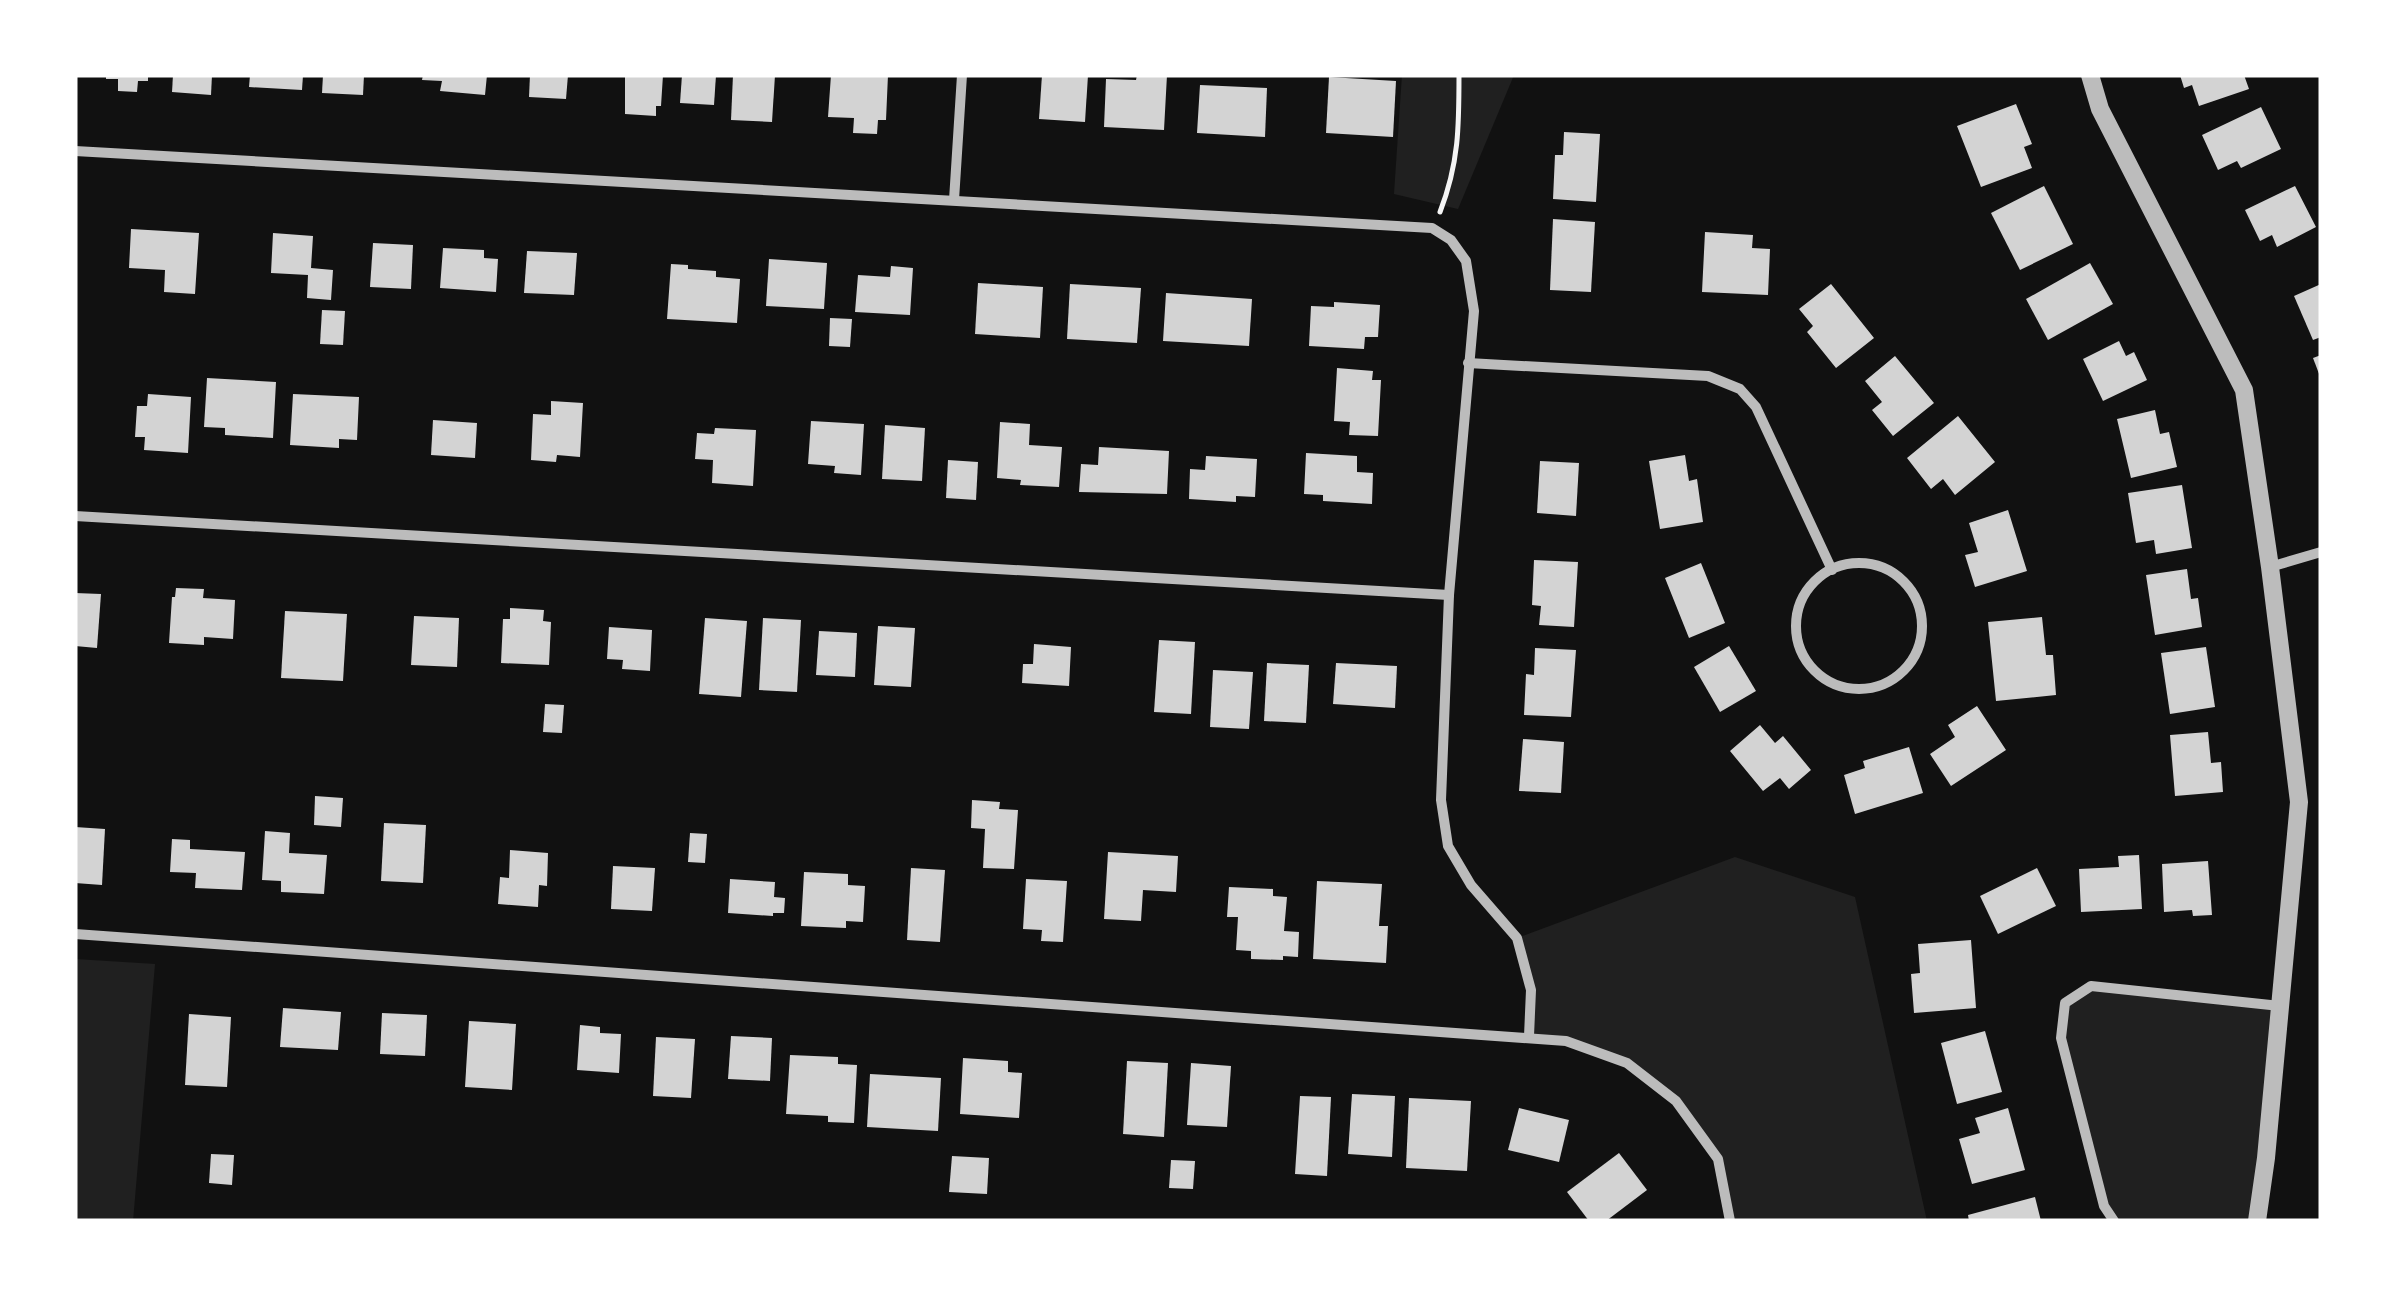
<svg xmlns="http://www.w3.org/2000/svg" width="2396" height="1296" font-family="'Sofia Sans Condensed',sans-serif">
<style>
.green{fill:#202020}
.building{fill:#d3d3d3}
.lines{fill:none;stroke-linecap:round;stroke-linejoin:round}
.path{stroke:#f5f5f5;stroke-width:5}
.minor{stroke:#bcbcbc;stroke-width:10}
.tertiary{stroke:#bcbcbc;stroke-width:18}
</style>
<rect width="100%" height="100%" fill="#111"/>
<g class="green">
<polygon points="1402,75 1514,75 1458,209 1394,194"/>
<polygon points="1735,857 1855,897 1927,1221 1730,1221 1718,1159 1676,1101 1627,1063 1529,1036 1531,990 1517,938"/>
<polygon points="75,959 155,964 133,1221 75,1221"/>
<polygon points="2091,986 2280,1006 2256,1221 2114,1221 2104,1206 2061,1038 2065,1003"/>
</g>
<g class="building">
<polygon points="106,75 148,75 148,81 138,81 137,92 118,91 118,79 106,79"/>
<polygon points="173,75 212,75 211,95 172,92"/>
<polygon points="250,75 303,75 302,90 249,87"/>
<polygon points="323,75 364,75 363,95 322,93"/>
<polygon points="423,75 487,75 485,95 440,91 442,81 422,80"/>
<polygon points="530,75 568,75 566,99 529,97"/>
<polygon points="625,75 663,75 661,106 656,106 656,116 625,114"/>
<polygon points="682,75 716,75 714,105 680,103"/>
<polygon points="733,75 775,75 772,122 731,120"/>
<polygon points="831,75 888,75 886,120 878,120 877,134 853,133 854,118 828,117"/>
<polygon points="1042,75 1088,75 1085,122 1039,119"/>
<polygon points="1137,75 1167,75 1164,130 1104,127 1106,79 1136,80"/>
<polygon points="2180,75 2244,75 2249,89 2199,106 2192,85 2184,88"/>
<polygon points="1329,77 1396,81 1393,137 1326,133"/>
<polygon points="1200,85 1267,88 1265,137 1197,133"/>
<polygon points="2016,104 2032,144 2024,147 2032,168 1981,187 1957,126"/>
<polygon points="2261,107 2281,149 2241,168 2237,161 2218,170 2202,135"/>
<polygon points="1564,132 1600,134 1596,202 1553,199 1555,155 1563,155"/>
<polygon points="2044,186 2073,244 2020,270 1991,213"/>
<polygon points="2295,186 2316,227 2277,247 2272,235 2260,241 2245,210"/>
<polygon points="1553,219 1595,222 1591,292 1550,290"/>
<polygon points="131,229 199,233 195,294 164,292 165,270 129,268"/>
<polygon points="1705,232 1753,235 1752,248 1770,249 1768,295 1702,292"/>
<polygon points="273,233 313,236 311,268 333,270 331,300 307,298 308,275 271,273"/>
<polygon points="373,243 413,245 411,289 370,287"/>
<polygon points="443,248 484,250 484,258 498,259 496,292 440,288"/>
<polygon points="527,251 577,253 574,295 524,293"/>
<polygon points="769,259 827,263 824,309 766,306"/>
<polygon points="2090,263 2113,304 2048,340 2026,299"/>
<polygon points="671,264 688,265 688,269 716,271 716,277 740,279 737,323 667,319"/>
<polygon points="891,266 913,268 910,315 855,312 858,275 890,277"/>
<polygon points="978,283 1043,287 1040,338 975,334"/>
<polygon points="1070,284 1141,288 1137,343 1067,339"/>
<polygon points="1831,284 1874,338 1836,368 1807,332 1813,326 1799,309"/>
<polygon points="2321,284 2321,337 2313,340 2294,296"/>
<polygon points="1166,293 1252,299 1249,346 1163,341"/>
<polygon points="1334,302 1380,305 1378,337 1365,337 1364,349 1309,346 1311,306 1334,307"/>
<polygon points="322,310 345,311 343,345 320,344"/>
<polygon points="830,318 852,319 850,347 829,346"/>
<polygon points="2119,341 2126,356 2134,352 2147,380 2103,401 2083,359"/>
<polygon points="2321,355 2321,379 2313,358"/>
<polygon points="1895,356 1934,403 1893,436 1872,410 1882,402 1865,381"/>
<polygon points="1337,368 1373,371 1372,380 1381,380 1378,436 1349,435 1350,422 1334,421"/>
<polygon points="207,378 276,382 273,438 225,435 225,428 204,427"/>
<polygon points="148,394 191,397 188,453 144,450 145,437 135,437 137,406 147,406"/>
<polygon points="293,394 359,397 357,440 339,439 339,448 290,445"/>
<polygon points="551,401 583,403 580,457 557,455 556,462 531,460 533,414 551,415"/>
<polygon points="2155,410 2160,434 2169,432 2177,467 2131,478 2117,419"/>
<polygon points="1958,416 1995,462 1955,495 1943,479 1931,489 1907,458"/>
<polygon points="433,420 477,423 475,458 431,455"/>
<polygon points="811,421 864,424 861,475 834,473 835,466 808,464"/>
<polygon points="1000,422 1030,424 1029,445 1062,447 1059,487 1020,485 1021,480 997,478"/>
<polygon points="885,425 925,428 922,481 882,479"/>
<polygon points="715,428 756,430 753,486 712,483 713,460 695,459 697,433 714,434"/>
<polygon points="1099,447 1169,451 1167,494 1079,492 1081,464 1098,465"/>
<polygon points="1306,453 1357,456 1357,472 1373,473 1372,504 1323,501 1323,495 1304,494"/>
<polygon points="1685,455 1689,481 1697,479 1703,522 1660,529 1649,461"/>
<polygon points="1206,456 1257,459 1255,497 1236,496 1236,502 1189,499 1190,469 1205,470"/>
<polygon points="948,460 978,462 976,500 946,498"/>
<polygon points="1540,461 1579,463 1576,516 1537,513"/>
<polygon points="2182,485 2192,548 2156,554 2154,540 2136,543 2128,493"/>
<polygon points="2008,510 2027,571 1975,587 1965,555 1978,552 1969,523"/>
<polygon points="1534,560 1578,562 1574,627 1539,625 1541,606 1532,605"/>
<polygon points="1701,563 1725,623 1689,638 1665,578"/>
<polygon points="2187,569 2191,599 2198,598 2202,627 2155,635 2146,575"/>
<polygon points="176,588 204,589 203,598 235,600 233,639 204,637 204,645 169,643 172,597 175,597"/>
<polygon points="75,593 101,594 97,648 75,646"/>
<polygon points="510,608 544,610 543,621 551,622 549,665 501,663 503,619 510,619"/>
<polygon points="285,611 347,614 343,681 281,678"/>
<polygon points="414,616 459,618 457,667 411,665"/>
<polygon points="2042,617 2046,655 2053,655 2056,695 1996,701 1988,622"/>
<polygon points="705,618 747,621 741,697 699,694"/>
<polygon points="763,618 801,620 797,692 759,690"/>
<polygon points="878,626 915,628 911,687 874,685"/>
<polygon points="609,627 652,630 650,671 622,669 623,660 607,659"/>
<polygon points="819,631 857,633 855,677 816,675"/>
<polygon points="1159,640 1195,642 1191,714 1154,712"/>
<polygon points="1034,644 1071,647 1069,686 1022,683 1023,664 1033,664"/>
<polygon points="1729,646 1756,691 1720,712 1694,667"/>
<polygon points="2206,647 2215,707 2170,714 2161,653"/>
<polygon points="1535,648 1576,650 1571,717 1524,715 1526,674 1534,675"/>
<polygon points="1267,663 1309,665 1306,723 1264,721"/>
<polygon points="1336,663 1397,666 1395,708 1333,704"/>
<polygon points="1213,670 1253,672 1249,729 1210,727"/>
<polygon points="545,704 564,705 562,733 543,732"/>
<polygon points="1977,706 2006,750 1951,786 1930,754 1955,737 1948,725"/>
<polygon points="1760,725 1775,743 1783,736 1811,770 1789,789 1780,778 1763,791 1730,751"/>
<polygon points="2208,732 2211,763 2221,762 2223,792 2175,796 2170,735"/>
<polygon points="1523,739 1564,742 1561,793 1519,791"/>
<polygon points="1909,747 1923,793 1855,814 1844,775 1865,768 1863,761"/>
<polygon points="315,796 343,798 341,827 314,825"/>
<polygon points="972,800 1000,802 999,809 1018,810 1014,869 983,868 985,829 971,828"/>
<polygon points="384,823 426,825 423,883 381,881"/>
<polygon points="75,827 105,829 102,885 75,883"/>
<polygon points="265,831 290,833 289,853 327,855 324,894 281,892 281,881 262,880"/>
<polygon points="690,833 707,834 705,863 688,862"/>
<polygon points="172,839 190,840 190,849 245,852 242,890 195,888 196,873 170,872"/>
<polygon points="510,850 548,853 547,886 539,885 538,907 498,904 500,877 509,878"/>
<polygon points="1108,852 1178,856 1176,892 1143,890 1141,921 1104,919"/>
<polygon points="2139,855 2142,909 2081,912 2079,869 2119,867 2118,856"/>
<polygon points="2208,861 2212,915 2193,916 2192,910 2164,912 2162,864"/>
<polygon points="613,866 655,868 652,911 611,909"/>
<polygon points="911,868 945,870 940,942 907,940"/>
<polygon points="2037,868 2056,906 1998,934 1980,896"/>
<polygon points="804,872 848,874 848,885 865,886 863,922 846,921 846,928 801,926"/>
<polygon points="730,879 775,882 774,897 785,898 784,913 773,913 773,916 728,913"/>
<polygon points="1026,879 1067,881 1063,942 1041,941 1042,930 1023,929"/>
<polygon points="1317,881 1382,884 1379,926 1388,926 1386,963 1313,959"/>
<polygon points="1229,887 1273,889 1273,896 1287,897 1284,931 1299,932 1298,957 1283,956 1283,960 1251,959 1251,951 1236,950 1238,917 1227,917"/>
<polygon points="1971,940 1976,1008 1914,1013 1911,974 1920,973 1918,944"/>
<polygon points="283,1008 341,1012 338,1050 280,1047"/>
<polygon points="382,1013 427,1015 425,1056 380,1054"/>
<polygon points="189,1014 231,1017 227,1087 185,1085"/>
<polygon points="469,1021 516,1024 512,1090 465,1087"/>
<polygon points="580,1025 600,1027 600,1033 621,1034 619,1073 577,1070"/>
<polygon points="1985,1031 2002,1092 1957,1104 1941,1043"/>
<polygon points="731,1036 772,1038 770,1081 728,1079"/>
<polygon points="656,1037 695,1039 691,1098 653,1096"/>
<polygon points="790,1055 838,1057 838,1064 857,1065 854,1123 828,1122 828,1116 786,1114"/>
<polygon points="963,1058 1008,1061 1008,1072 1022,1073 1019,1118 960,1114"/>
<polygon points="1127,1061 1168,1063 1164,1137 1123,1134"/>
<polygon points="1191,1063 1231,1066 1227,1127 1187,1125"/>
<polygon points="870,1074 941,1078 938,1131 867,1127"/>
<polygon points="1352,1094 1395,1096 1392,1157 1348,1154"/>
<polygon points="1300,1096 1331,1097 1327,1176 1295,1174"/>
<polygon points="1409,1098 1471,1101 1467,1171 1406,1168"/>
<polygon points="1519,1108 1569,1120 1559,1162 1508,1150"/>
<polygon points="2008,1108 2025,1170 1972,1184 1959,1139 1980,1133 1975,1118"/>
<polygon points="1619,1153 1647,1190 1606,1221 1589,1221 1567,1192"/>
<polygon points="211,1154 234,1155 232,1185 209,1183"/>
<polygon points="952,1156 989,1158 987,1194 949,1192"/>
<polygon points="1171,1160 1195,1161 1193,1189 1169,1188"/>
<polygon points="2035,1197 2041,1221 1969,1221 1968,1215"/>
</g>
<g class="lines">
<path class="path" d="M1440,212c19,-49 19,-86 19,-137"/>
<g class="minor">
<polyline points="75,151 1432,228 1451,240 1466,261 1474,311 1449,595 1441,800 1448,846 1471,885 1517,938 1531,990 1529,1036"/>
<polyline points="954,200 962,75"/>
<polyline points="1468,363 1708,376 1740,389 1756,407 1832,570"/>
<polyline points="75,516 1449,595"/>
<circle cx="1859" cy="626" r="63"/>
<polyline points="2270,567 2321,552"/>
<polyline points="75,934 1566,1041 1627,1063 1676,1101 1718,1159 1730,1221"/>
<polyline points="2114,1221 2104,1206 2061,1038 2065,1003 2091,986 2280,1006"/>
</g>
<polyline class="tertiary" points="2090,75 2100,109 2244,390 2270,567 2299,802 2266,1158 2257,1221"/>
</g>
<rect width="2396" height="1296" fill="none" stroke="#ffffff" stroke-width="155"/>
</svg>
